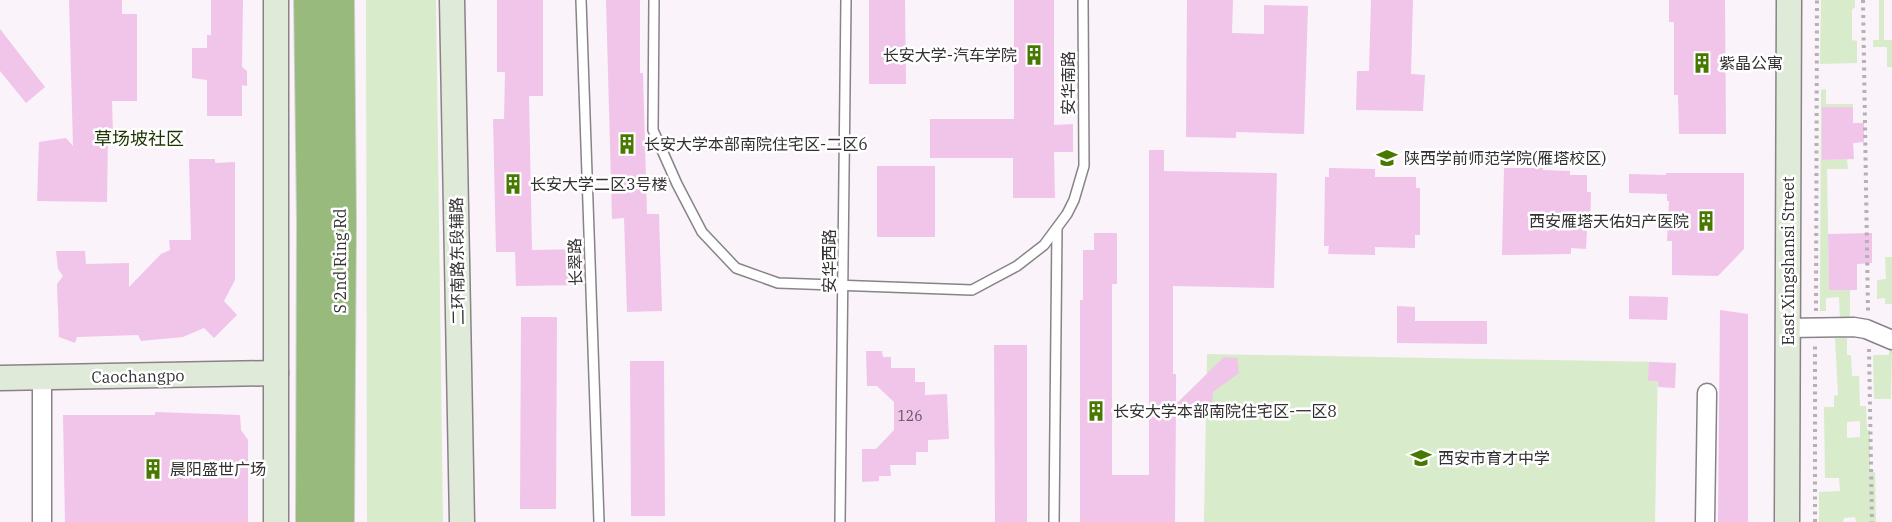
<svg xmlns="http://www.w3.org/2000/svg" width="1892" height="522" font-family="'IBM Plex Serif','Noto Sans SC',serif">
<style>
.green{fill:#d8ebca;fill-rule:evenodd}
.building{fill:#f1c4ea}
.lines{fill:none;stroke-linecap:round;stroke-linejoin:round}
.lane-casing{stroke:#898388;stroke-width:12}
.street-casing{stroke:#898388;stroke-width:21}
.secondary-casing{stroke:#898388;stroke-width:27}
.highway-casing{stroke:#d2d1d2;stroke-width:34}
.path{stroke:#b6b0b5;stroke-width:4;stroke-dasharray:3 4.5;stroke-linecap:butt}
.lane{stroke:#fff;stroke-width:9}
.street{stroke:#fff;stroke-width:18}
.secondary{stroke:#e0ead8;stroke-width:24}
.highway{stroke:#98ba7d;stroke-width:32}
.labels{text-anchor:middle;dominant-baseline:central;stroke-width:5;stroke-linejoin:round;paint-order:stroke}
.number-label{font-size:14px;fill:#625560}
.poi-label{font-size:16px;fill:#333032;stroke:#fff;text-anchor:start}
.street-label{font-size:16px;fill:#333032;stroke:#fff}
.neighbourhood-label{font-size:18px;fill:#1d3502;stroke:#fff}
</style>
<rect width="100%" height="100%" fill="#faf3f9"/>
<g class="green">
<polygon points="366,0 436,0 443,522 367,522"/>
<polygon points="1821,0 1855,0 1855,8 1852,9 1852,40 1857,41 1857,63 1820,64"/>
<polygon points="1879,0 1884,0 1884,40 1892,40 1892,67 1887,67 1887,47 1873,47 1873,40 1879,40"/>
<polygon points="1826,89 1826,104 1853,104 1853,107 1822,108 1822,160 1847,159 1848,169 1827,169 1829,290 1850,290 1850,320 1840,320 1839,297 1826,298 1826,311 1820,311 1821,90"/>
<polygon points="1885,257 1892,257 1892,304 1885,304 1885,298 1877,299 1877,280 1886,279"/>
<path d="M1835,338h12v17h4l1,21h7l1,30h6l1,24h3v42h5l1,50h-20l-1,-5 -11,1 -1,4h-24v-30l21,-1 -1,-13h-14l-1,-71h10v-11l4,-1zM1860,421v16l-13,1v-16z"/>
<polygon points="1889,350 1892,350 1891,399 1874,399 1873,355 1889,355"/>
<polygon points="1207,354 1658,362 1655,522 1204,522"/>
</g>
<g class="building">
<polygon points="69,0 122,0 122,14 137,14 137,101 112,101 113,134 108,134 107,202 37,201 39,142 66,138 73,146"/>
<polygon points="211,0 243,0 242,67 247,71 247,86 242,85 242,116 207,116 207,80 192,78 192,48 207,48 207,35 211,35"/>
<polygon points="497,0 543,0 543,96 529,96 532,250 583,249 584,285 516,286 515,252 496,252 493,119 504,119 505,72 497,72"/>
<polygon points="606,0 640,0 640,73 643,73 647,214 659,214 662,311 627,312 624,218 612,219"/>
<polygon points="869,0 905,0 906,84 869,84"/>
<polygon points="1014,0 1054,0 1054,125 1073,124 1073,152 1054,152 1055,198 1013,198 1013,158 930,158 930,119 1014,119"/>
<polygon points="1187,0 1233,0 1232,33 1264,34 1264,5 1308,6 1304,134 1236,132 1236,138 1186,137"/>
<polygon points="1371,0 1413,0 1411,74 1425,75 1423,111 1356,110 1357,71 1369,71"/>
<polygon points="1669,0 1725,0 1726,134 1679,134 1678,95 1674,95 1674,22 1669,22"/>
<polygon points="0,29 45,87 26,103 0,71"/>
<polygon points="1822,107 1853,107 1853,123 1864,123 1864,142 1853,143 1854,159 1822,160"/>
<polygon points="1149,150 1164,150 1164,171 1277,173 1274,288 1173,286 1173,374 1176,374 1176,404 1224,357 1237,358 1239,373 1213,392 1212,404 1202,403 1203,410 1176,408 1175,522 1080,522 1080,300 1083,300 1083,250 1094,250 1094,233 1117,233 1117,284 1112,284 1112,475 1149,475"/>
<polygon points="189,159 215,159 215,163 235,162 235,280 224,301 237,315 214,338 204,328 183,337 141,341 138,335 77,337 75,343 59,337 57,284 63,276 58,269 56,251 85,251 86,264 129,263 129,287 161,254 170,250 169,240 191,240"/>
<rect x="877" y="166" width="58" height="71"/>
<polygon points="1329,168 1375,169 1375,177 1416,177 1416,188 1420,188 1420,235 1415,235 1415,248 1375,247 1375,255 1328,254 1329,246 1324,246 1325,177 1329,177"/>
<polygon points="1504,168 1543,168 1543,170 1570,171 1570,175 1587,175 1587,192 1591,192 1590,230 1587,230 1586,249 1571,248 1571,254 1502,255"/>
<polygon points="1666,173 1744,173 1744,249 1718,276 1672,275 1672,241 1667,241 1669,201 1667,201 1667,194 1629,193 1629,174 1666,175"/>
<polygon points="1872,233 1872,263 1857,264 1857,290 1829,290 1828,234"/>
<polygon points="1629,296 1668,297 1667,320 1629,319"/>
<polygon points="1397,306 1415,307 1415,321 1487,321 1487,344 1397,343"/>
<polygon points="1720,310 1748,314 1748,522 1718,522"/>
<polygon points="521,317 557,317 556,509 520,509"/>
<polygon points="994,345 1027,345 1027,522 995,522"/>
<polygon points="866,351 882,351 883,357 891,357 891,368 915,368 915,382 925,382 925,395 947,394 949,439 928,440 928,452 916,452 916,465 890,465 891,476 879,476 879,481 862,482 862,449 876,449 894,430 894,402 877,386 867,386"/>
<polygon points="630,361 664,361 665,516 631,516"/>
<polygon points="1649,362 1676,363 1675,388 1658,387 1658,381 1648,381"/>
<polygon points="155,412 240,415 241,430 248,440 248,522 65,522 63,415 155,415"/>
</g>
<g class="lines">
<g class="lane-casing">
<g id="lane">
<polyline points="581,0 599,522"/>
<polyline points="654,0 653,130 677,184 702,232 736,268 778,283 972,290 1017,266 1044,245 1067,214 1074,200 1084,166 1083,0"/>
<polyline points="840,522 846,0"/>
<polyline points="1054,522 1057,228"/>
</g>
</g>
<g class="street-casing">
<g id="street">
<polyline points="1787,328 1854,327 1866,329 1892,340"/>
<polyline points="42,377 42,522"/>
<polyline points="1705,522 1707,393"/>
</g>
</g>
<g class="secondary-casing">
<g id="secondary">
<polyline points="452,0 462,522"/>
<polyline points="0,378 276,373"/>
<polyline points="276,522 276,0"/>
<polyline points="1787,522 1789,0"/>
</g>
</g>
<g class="highway-casing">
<g id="highway">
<polyline points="310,0 313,219 312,522"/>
<polyline points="338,522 340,220 338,0"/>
</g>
</g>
<g class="path">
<polyline points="1863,0 1868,311"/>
<polyline points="1816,311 1817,0"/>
<polyline points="1869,349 1872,522"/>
<polyline points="1815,522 1815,343"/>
</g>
<use href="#lane" class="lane"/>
<use href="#street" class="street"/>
<use href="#secondary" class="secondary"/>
<use href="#highway" class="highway"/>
</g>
<defs>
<g id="building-bare" transform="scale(1.62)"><path d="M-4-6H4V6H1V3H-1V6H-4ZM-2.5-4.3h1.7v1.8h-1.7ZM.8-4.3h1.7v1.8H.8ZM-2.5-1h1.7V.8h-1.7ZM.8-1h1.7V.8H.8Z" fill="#477800" stroke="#fff" stroke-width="2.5" paint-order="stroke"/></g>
<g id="university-bare" transform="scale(1.62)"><path d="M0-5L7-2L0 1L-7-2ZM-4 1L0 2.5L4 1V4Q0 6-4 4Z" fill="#477800" stroke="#fff" stroke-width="2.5" paint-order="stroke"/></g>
<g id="school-bare" transform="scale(1.62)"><path d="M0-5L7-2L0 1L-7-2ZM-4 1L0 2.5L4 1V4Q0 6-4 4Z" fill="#477800" stroke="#fff" stroke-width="2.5" paint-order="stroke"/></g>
</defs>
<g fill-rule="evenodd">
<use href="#building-bare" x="1034" y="55"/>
<use href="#building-bare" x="1702" y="63"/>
<use href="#building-bare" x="627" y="144"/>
<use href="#university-bare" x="1387" y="158"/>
<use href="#building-bare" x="513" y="184"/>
<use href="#building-bare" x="1706" y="221"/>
<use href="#building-bare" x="1096" y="411"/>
<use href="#school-bare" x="1421" y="458"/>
<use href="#building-bare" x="153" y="469"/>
</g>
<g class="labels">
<g class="number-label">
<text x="910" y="416">126</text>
</g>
<g class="poi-label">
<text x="1017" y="55" text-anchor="end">长安大学-汽车学院</text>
<text x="1719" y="63">紫晶公寓</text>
<text x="644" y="144">长安大学本部南院住宅区-二区6</text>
<text x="1404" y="158">陕西学前师范学院(雁塔校区)</text>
<text x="530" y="184">长安大学二区3号楼</text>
<text x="1689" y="221" text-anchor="end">西安雁塔天佑妇产医院</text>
<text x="1113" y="411">长安大学本部南院住宅区-一区8</text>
<text x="1438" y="458">西安市育才中学</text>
<text x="170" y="469">晨阳盛世广场</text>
</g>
<g class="street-label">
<text transform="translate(1068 83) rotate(-90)">安华南路</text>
<text transform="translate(340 261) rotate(-90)">S 2nd Ring Rd</text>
<text transform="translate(457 261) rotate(-91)">二环南路东段辅路</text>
<text transform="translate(829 261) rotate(-90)">安华西路</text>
<text transform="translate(1788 261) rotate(-90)">East Xingshansi Street</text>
<text transform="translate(575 262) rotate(-92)">长翠路</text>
<text transform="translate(138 376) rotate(-1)">Caochangpo</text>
</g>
<g class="neighbourhood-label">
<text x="139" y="138">草场坡社区</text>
</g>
</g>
</svg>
